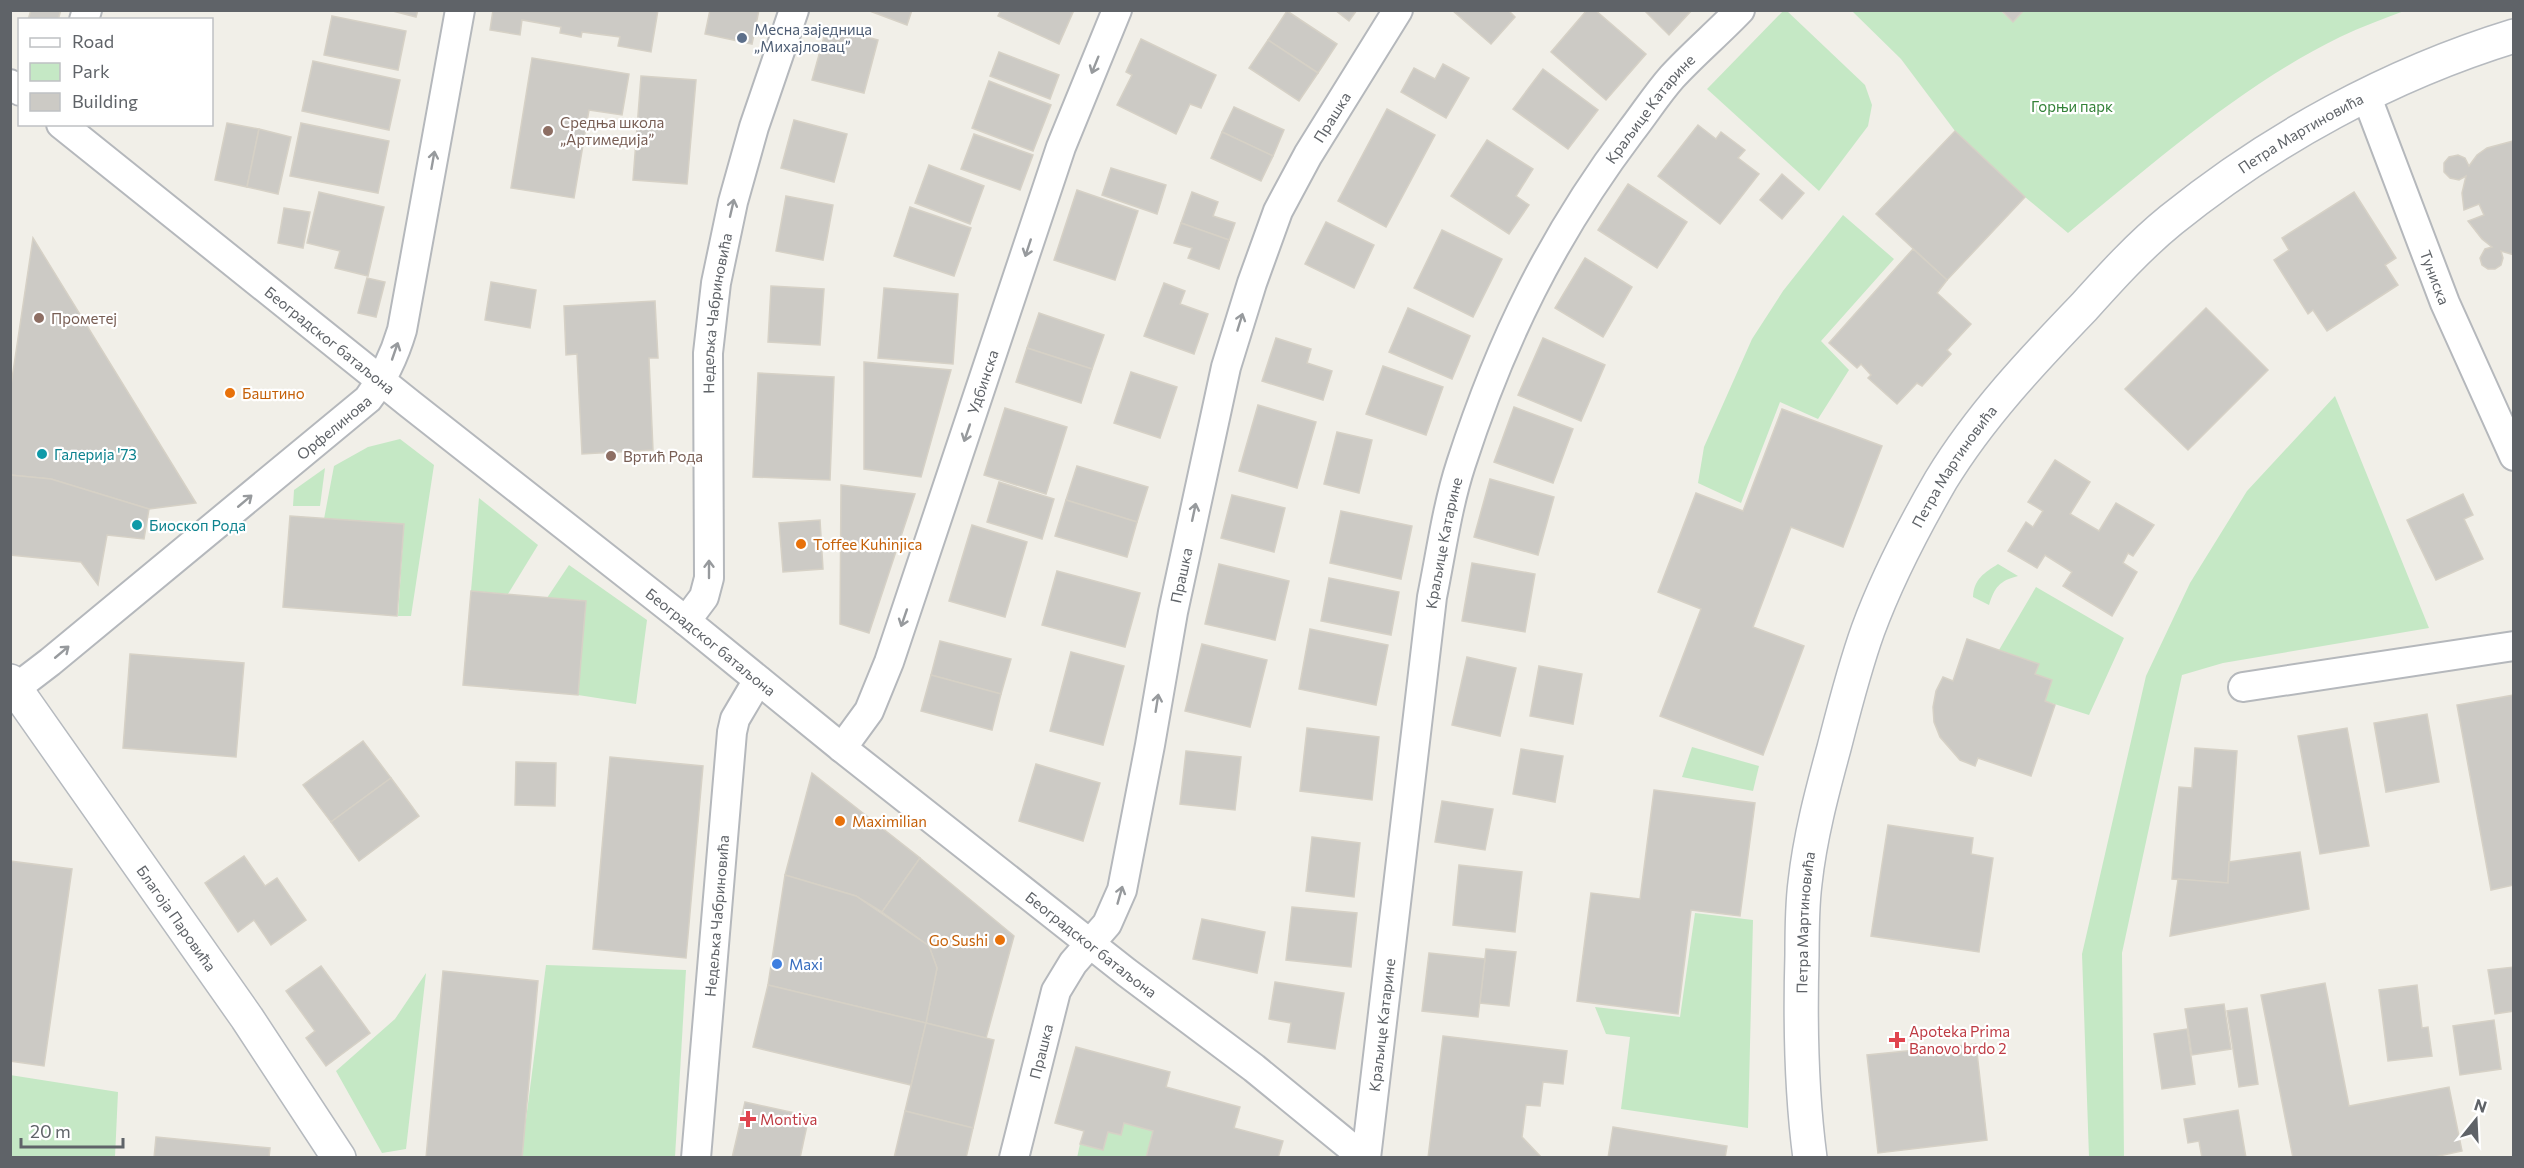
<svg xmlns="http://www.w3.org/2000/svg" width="2524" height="1168" font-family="Commissioner,sans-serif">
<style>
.green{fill:#c5e8c5}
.building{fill:#cccac5;stroke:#d6d1c6;stroke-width:1.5}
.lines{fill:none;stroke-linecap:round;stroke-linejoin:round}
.street-casing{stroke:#b5b8bc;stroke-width:32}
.secondary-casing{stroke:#b6babf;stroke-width:36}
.street{stroke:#fff;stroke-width:28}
.secondary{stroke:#fff;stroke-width:33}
.oneway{stroke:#979a9d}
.service-dot{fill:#5c6f8a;stroke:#fff;stroke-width:2}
.education-dot{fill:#8d6e63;stroke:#fff;stroke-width:2}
.food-dot{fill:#e8710a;stroke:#fff;stroke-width:2}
.culture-dot{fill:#0f9aa8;stroke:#fff;stroke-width:2}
.shop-dot{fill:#3f7fe0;stroke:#fff;stroke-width:2}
.health-dot{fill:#e0444e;stroke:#fff;stroke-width:2}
.labels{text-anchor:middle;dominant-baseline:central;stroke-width:4.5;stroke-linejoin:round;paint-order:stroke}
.service-label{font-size:15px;fill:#4e5e75;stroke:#fff;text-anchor:start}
.park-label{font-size:15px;fill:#348238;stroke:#fff}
.street-label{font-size:15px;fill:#5f6368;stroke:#fff}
.education-label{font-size:15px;fill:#785e54;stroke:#fff;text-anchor:start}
.food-label{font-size:15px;fill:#c56008;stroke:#fff;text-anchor:start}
.culture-label{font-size:15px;fill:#0d838f;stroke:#fff;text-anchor:start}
.shop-label{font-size:15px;fill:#366cbe;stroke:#fff;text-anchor:start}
.health-label{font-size:15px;fill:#be3a42;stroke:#fff;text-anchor:start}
</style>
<rect width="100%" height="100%" fill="#f1efe8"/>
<g class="green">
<path d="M2024,10l380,1c-21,8 -43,16 -64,26 -100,49 -186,126 -272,196l-43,-36 -70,-66 -54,-72 -49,-48h149l12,11z"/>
<polygon points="1783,11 1787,11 1865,85 1872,105 1868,126 1819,191 1707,89"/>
<polygon points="1843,215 1894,259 1821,341 1849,370 1818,419 1780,402 1741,503 1698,483 1704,447 1752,339 1783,291"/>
<polygon points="2335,396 2429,628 2223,663 2182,675 2122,953 2124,1157 2089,1157 2082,954 2146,676 2190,583 2247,491"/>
<polygon points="400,439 434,465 411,616 398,616 404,525 324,519 334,466 368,447"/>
<polygon points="325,468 320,506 293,506 294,490"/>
<polygon points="479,498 538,545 508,594 471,591"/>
<path d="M1998,564l20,12c-19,5 -23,11 -29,29l-16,-8c1,-18 11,-24 25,-33z"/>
<polygon points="569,565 647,620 636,704 578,695 586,602 547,598"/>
<polygon points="2036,587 2124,638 2089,715 2045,701 2052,680 2035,674 2039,664 1999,650"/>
<polygon points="1692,747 1759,766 1753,791 1682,777"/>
<polygon points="1695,913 1753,920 1748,1128 1621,1109 1630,1037 1606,1034 1595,1007 1680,1017"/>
<polygon points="546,965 686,970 675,1157 521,1158"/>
<polygon points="426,973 406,1149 382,1153 336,1071 395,1019"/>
<polygon points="10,1075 118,1092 115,1157 11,1157"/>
<polygon points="1124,1123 1153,1131 1146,1157 1077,1158 1080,1144 1103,1150 1108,1132 1121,1135"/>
</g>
<g class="building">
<polygon points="31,10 61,10 58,20 28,20"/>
<polygon points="389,10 418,10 416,17"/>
<polygon points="493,10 658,10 651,52 618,46 620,37 582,32 581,37 560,33 561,27 522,20 520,35 490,30"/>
<polygon points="710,10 759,10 752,44 705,34"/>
<polygon points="867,10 912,10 907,25"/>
<polygon points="1001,10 1074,10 1059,44 998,16"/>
<polygon points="1335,10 1357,10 1349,21"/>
<polygon points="1452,10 1508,10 1515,17 1491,44"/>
<polygon points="1587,10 1595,10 1646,54 1606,100 1551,52"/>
<polygon points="1644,10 1692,10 1669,35"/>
<polygon points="2001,10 2024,10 2013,22"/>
<polygon points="1287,11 1337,44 1318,73 1268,40"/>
<polygon points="332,16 406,31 398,70 324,55"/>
<polygon points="827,26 878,40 864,93 812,80"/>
<polygon points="1141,39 1216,75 1201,108 1190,104 1176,134 1117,105 1132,75 1126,72"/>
<polygon points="1268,40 1318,73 1299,101 1249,68"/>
<polygon points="999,52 1059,75 1050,99 990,76"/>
<polygon points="532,58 629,74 622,115 589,110 574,198 511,188"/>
<polygon points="313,61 400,80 389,130 302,111"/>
<polygon points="1443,64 1469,78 1446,118 1401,92 1414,68 1435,79"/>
<polygon points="1543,69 1598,110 1568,149 1513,109"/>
<polygon points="641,76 696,80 687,184 633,180"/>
<polygon points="989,81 1051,105 1033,151 972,128"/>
<polygon points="1234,107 1284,130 1273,156 1222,132"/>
<polygon points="1387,109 1435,135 1386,227 1338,201"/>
<polygon points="794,120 847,134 834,182 781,168"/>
<polygon points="227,123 259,129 247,187 215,180"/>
<polygon points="301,123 389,141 378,193 290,176"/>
<polygon points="1698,125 1716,139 1721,132 1745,150 1738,158 1759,174 1720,224 1658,176"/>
<polygon points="259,129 291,137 278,194 247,187"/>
<polygon points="1955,131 2025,197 1947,280 1876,214"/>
<polygon points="1222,132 1273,156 1261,181 1211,158"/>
<polygon points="974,134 1033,155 1020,190 961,169"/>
<polygon points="1487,140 1533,169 1516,196 1529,205 1509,234 1451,196"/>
<polygon points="2513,141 2514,255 2501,251 2503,258 2501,265 2495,269 2488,269 2482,265 2480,258 2485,249 2492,247 2482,239 2468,221 2484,215 2479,204 2464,210 2462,193 2466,176 2459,180 2450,178 2444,172 2444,163 2449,157 2458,155 2465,158 2469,166 2477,155 2487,148"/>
<polygon points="929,165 984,186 970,224 915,203"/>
<polygon points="1111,168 1166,185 1157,214 1102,195"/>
<polygon points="1782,174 1804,193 1782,219 1760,200"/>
<polygon points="1628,184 1687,222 1657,268 1598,230"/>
<polygon points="1077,190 1138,211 1115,280 1054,260"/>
<polygon points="319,192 384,207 368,276 335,268 340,251 307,243"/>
<polygon points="1192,192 1218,202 1213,216 1235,223 1229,240 1181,223"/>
<polygon points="2354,192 2396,258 2385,265 2398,285 2327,331 2313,310 2308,314 2274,260 2289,250 2282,238"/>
<polygon points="786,196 833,205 823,260 776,251"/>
<polygon points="910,207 971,228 954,276 894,256"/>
<polygon points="284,208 310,212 303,248 278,243"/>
<polygon points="1326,222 1374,245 1354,288 1305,264"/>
<polygon points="1181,223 1229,240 1219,269 1188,258 1192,248 1174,243"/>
<polygon points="1442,230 1502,259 1473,317 1414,288"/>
<polygon points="33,238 196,503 149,509 51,479 10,475 10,392"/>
<polygon points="1913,249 1947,280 1937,293 1971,324 1947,350 1951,354 1922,386 1917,383 1897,404 1868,378 1871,375 1861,364 1857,368 1829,343"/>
<polygon points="1585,258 1632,287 1603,337 1555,308"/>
<polygon points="367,278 385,282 376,317 358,313"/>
<polygon points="491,282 536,290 530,328 485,320"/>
<polygon points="1164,283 1185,291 1180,304 1208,314 1194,354 1144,336"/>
<polygon points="771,286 824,289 820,345 768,342"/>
<polygon points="884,288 958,294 953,364 878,358"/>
<polygon points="655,301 658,358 649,358 653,450 582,454 577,354 566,355 564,306"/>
<polygon points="1408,308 1470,336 1452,379 1389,352"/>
<polygon points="2206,308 2268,370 2188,450 2125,389"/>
<polygon points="1039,313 1104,335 1092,369 1027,348"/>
<polygon points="1276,338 1311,349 1307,363 1332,371 1323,400 1262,381"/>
<polygon points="1543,338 1605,365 1581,421 1518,395"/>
<polygon points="1027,348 1092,369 1081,403 1016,382"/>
<polygon points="864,362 951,370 921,477 864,469"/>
<polygon points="1383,366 1443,387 1426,435 1366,414"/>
<polygon points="1131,372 1177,387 1160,438 1114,423"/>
<polygon points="758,373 834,377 830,480 753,477"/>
<polygon points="1258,405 1316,422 1297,488 1239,471"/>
<polygon points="1514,407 1573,429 1553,483 1494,462"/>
<polygon points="1005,408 1067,427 1046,494 984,475"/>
<polygon points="1782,409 1882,446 1843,547 1791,527 1753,627 1804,646 1763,755 1660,716 1701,609 1658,592 1696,493 1743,511"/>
<polygon points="1337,432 1372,440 1359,493 1324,484"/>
<polygon points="2055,460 2090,482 2070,514 2099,531 2116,503 2154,525 2133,556 2128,553 2123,563 2137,572 2112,616 2063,586 2072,572 2045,555 2037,568 2008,551 2026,522 2033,527 2043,511 2028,502"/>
<polygon points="1077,466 1148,487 1137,522 1066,500"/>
<polygon points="10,475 51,479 149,509 144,539 107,535 98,585 81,562 10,555"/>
<polygon points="1490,479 1554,497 1538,555 1474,537"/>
<polygon points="999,482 1054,499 1042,539 987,522"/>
<polygon points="841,485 915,494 869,633 840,624"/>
<polygon points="2463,494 2473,515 2464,519 2483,559 2436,580 2407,520"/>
<polygon points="1232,495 1285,508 1274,552 1221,538"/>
<polygon points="1066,500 1137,522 1127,557 1055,536"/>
<polygon points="1341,511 1412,526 1401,579 1330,563"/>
<polygon points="290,516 404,524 397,616 283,607"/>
<polygon points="820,520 823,569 783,572 779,523"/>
<polygon points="972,525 1027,542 1005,617 949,601"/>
<polygon points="1472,563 1535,574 1525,632 1462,621"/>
<polygon points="1219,564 1289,581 1275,640 1205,624"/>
<polygon points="1057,571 1140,593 1125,647 1042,625"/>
<polygon points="1329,578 1399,592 1391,635 1321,621"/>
<polygon points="471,591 586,601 578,695 463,685"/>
<polygon points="1310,629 1388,645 1376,705 1299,689"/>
<polygon points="1967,639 2039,664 2035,674 2052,680 2045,701 2055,705 2031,776 1978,758 1975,766 1960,760 1940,737 1934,722 1933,707 1936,691 1943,677 1953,681"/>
<polygon points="940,641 1011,659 1001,694 931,675"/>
<polygon points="1202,644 1267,660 1250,727 1185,711"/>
<polygon points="1071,652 1124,666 1103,745 1050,731"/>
<polygon points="130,654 244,663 236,757 123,748"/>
<polygon points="1467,657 1516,668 1500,736 1452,725"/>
<polygon points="1539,666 1582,674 1573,724 1530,716"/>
<polygon points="931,675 1001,694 992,730 921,711"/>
<polygon points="2514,695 2514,885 2491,890 2457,705"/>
<polygon points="2427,714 2439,782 2386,792 2374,723"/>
<polygon points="1307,728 1379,737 1372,800 1300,791"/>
<polygon points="2347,728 2369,846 2320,854 2298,736"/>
<polygon points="363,741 391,778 331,822 303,785"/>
<polygon points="2195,748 2237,751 2228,883 2172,879 2179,787 2192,788"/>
<polygon points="1521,749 1563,756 1555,802 1513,794"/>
<polygon points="1186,751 1241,757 1235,810 1180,804"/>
<polygon points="610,757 703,766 686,958 593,949"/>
<polygon points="516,762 556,763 555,806 515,805"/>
<polygon points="1036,764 1100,783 1083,841 1019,821"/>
<polygon points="812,773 920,858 882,912 856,896 785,875"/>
<polygon points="391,778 419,816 359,861 331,822"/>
<polygon points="1654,790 1755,803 1740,916 1691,910 1678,1014 1577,1001 1591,893 1640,899"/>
<polygon points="1442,801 1493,809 1485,850 1435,842"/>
<polygon points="1888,825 1973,838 1971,854 1993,858 1979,952 1871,936"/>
<polygon points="1312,837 1360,843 1354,897 1306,891"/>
<polygon points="2300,852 2309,909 2170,936 2178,879 2228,883 2229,862"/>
<polygon points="244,856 265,886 277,878 306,920 271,945 254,920 238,932 205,883"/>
<polygon points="920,858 1014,936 986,1038 926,1023 937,968 929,946 882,912"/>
<polygon points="10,861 72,869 44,1066 10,1061"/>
<polygon points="1459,865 1522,872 1515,932 1453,925"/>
<polygon points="785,875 856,896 929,946 937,968 926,1023 768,985"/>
<polygon points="1292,907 1357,913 1351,967 1286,960"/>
<polygon points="1202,919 1265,932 1257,973 1193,959"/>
<polygon points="1486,949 1516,952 1509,1006 1480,1003"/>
<polygon points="1429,953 1485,959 1478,1017 1422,1011"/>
<polygon points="321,966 370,1033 326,1066 306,1038 315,1031 286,991"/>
<polygon points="2514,967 2514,1011 2495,1014 2488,970"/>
<polygon points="443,971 538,981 522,1158 426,1158"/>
<polygon points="1275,982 1344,993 1335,1049 1288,1042 1291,1023 1269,1019"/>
<polygon points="2325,983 2349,1106 2449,1087 2462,1151 2430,1158 2293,1158 2261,995"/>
<polygon points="768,985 926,1023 911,1085 753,1047"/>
<polygon points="2417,985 2422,1028 2428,1027 2432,1056 2388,1061 2379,990"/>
<polygon points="2224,1004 2231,1049 2192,1055 2185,1009"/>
<polygon points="2247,1008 2258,1084 2239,1087 2227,1011"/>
<polygon points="2494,1020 2501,1069 2460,1075 2453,1026"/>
<polygon points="926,1023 994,1040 973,1128 905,1111"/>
<polygon points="2187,1029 2195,1084 2162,1089 2154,1034"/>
<polygon points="1443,1036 1567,1051 1563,1084 1543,1082 1540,1106 1526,1105 1522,1137 1542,1158 1428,1158"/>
<polygon points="1976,1044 1987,1140 1878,1153 1867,1055"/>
<polygon points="1076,1047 1170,1072 1166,1087 1240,1107 1234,1128 1283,1141 1278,1158 1146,1158 1153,1131 1124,1123 1121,1135 1108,1132 1103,1150 1080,1144 1084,1131 1055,1123"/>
<polygon points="745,1102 809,1116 800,1158 732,1158"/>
<polygon points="2238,1110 2246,1158 2202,1158 2199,1141 2188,1143 2184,1119"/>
<polygon points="905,1111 973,1128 966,1158 894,1158"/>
<polygon points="1613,1127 1727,1146 1725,1158 1608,1158"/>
<polygon points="156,1137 270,1148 269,1158 154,1158"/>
</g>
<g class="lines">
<g class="street-casing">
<g id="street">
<polyline points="84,20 87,10"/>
<polyline points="10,84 20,91"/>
<path id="s1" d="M2366,95l79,208 69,153"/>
<path id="s2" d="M61,124l349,280 276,217 156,127 284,224 128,96 110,90"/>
<path id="s3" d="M686,621l18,-24 5,-19 -1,-225 8,-70 17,-81 21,-75 40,-117"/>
<polyline points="2243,687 2514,646"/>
<path id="s4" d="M16,688l34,-26 318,-263c16,-21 26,-42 34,-69l58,-320"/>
<path id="s5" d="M842,748l27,-37 20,-49 172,-515 56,-137"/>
<path id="s6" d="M696,1158l36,-426 3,-13 23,-39"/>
<path id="s7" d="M1014,1158l42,-167 17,-28 34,-39 15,-34 28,-145 23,-133 53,-245 26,-84 26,-72 30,-56 90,-145"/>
<path id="s8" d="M1366,1158l66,-561c9,-44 15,-90 29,-133 40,-124 91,-228 170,-333 14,-18 26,-37 41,-54 21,-23 46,-44 68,-67"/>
</g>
</g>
<g class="secondary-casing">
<g id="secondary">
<path id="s9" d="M10,681l237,337 92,140"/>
<path id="s10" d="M1810,1158c-9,-68 -10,-135 -8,-203 0,-24 0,-49 3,-72 5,-46 17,-91 29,-135 10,-39 20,-79 34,-118 18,-49 47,-105 73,-150 39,-64 91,-119 143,-173 27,-30 55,-61 87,-87 100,-81 219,-146 343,-184"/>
</g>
</g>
<use href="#street" class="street"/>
<use href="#secondary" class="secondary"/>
</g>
<defs><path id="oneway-shaft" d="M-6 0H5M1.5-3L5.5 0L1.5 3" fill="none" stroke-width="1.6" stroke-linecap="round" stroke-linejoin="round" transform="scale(1.5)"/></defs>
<g class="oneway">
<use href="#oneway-shaft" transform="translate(1095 65) rotate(112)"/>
<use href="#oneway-shaft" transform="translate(433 160) rotate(-80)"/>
<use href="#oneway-shaft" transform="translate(732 208) rotate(-77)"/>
<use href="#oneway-shaft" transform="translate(1028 248) rotate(108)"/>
<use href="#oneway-shaft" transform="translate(1240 322) rotate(-73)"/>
<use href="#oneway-shaft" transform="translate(395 351) rotate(-71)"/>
<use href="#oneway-shaft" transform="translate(967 433) rotate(109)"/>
<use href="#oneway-shaft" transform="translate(245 501) rotate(-40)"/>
<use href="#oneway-shaft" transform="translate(1194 512) rotate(-78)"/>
<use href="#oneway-shaft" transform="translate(709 569) rotate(-90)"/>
<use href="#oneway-shaft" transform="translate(904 618) rotate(109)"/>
<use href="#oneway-shaft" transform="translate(62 652) rotate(-40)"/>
<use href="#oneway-shaft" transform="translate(1157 703) rotate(-81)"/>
<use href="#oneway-shaft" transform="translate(1120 895) rotate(-74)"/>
</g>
<circle class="service-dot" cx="742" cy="38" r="6"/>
<g class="education-dot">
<circle cx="548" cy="131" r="6"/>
<circle cx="39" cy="318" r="6"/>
<circle cx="611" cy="456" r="6"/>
</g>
<g class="food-dot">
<circle cx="230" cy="393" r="6"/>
<circle cx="801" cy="544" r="6"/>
<circle cx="840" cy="821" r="6"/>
<circle cx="1000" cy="940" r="6"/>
</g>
<g class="culture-dot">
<circle cx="42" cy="454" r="6"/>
<circle cx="137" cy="525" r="6"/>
</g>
<circle class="shop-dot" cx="777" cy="964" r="6"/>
<g class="health-dot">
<path d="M1894 1031h6v6h6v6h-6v6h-6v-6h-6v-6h6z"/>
<path d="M745 1110h6v6h6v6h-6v6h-6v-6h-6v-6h6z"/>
</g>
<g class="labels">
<g class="service-label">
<text x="754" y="29">Месна заједница<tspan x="754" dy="17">„Михајловац”</tspan></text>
</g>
<g class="park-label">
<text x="2072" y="106">Горњи парк</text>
</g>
<g class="street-label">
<text stroke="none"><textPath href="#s8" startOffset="1106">Краљице Катарине</textPath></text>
<text stroke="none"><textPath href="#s7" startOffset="1100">Прашка</textPath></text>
<text stroke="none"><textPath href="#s10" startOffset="1208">Петра Мартиновића</textPath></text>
<text stroke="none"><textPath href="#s1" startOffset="195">Туниска</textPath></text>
<text stroke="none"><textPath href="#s3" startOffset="315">Недељка Чабриновића</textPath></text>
<text stroke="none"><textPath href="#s2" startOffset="345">Београдског батаљона</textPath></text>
<text stroke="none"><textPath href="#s5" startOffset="394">Удбинска</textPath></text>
<text stroke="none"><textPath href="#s4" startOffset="411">Орфелинова</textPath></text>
<text stroke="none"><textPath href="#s10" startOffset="722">Петра Мартиновића</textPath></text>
<text stroke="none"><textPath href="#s8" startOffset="620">Краљице Катарине</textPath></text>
<text stroke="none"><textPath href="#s7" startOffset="614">Прашка</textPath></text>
<text stroke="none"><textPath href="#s2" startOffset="831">Београдског батаљона</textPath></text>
<text stroke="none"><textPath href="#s6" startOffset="243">Недељка Чабриновића</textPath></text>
<text stroke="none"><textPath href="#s9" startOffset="290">Благоја Паровића</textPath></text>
<text stroke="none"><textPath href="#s10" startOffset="236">Петра Мартиновића</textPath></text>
<text stroke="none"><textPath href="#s2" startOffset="1317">Београдског батаљона</textPath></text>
<text stroke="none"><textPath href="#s8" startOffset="134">Краљице Катарине</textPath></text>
<text stroke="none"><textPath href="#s7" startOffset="110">Прашка</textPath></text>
</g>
<g class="education-label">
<text x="560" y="122">Средња школа<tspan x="560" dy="17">„Артимедија”</tspan></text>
<text x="51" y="318">Прометеј</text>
<text x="623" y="456">Вртић Рода</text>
</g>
<g class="food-label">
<text x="242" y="393">Баштино</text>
<text x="813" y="544">Toffee Kuhinjica</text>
<text x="852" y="821">Maximilian</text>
<text x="988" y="940" text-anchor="end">Go Sushi</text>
</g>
<g class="culture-label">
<text x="54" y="454">Галерија '73</text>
<text x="149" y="525">Биоскоп Рода</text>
</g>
<g class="shop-label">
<text x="789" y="964">Maxi</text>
</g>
<g class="health-label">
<text x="1909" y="1031">Apoteka Prima<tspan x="1909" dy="17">Banovo brdo 2</tspan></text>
<text x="760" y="1119">Montiva</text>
</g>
</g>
<rect width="2524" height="1168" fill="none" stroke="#5f6368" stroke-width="24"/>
<rect x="18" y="18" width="195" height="108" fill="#ffffff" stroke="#bfc1c3" stroke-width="1.5"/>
<rect x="30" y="38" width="30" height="9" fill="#ffffff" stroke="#bfc1c3" stroke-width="1.5"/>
<text x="72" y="48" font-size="18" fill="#5f6368">Road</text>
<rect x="30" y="63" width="30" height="18" fill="#c5e8c5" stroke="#bfc1c3" stroke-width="1.5"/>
<text x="72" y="78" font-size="18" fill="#5f6368">Park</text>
<rect x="30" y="93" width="30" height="18" fill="#cccac5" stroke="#bfc1c3" stroke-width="1.5"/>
<text x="72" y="108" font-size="18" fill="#5f6368">Building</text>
<g transform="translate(2476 1120) rotate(18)" stroke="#ffffff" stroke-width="4.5" paint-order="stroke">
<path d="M0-4.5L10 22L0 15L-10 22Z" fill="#5f6368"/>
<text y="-9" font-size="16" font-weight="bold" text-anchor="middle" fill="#5f6368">N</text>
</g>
<path d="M21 1138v9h102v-9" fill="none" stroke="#5f6368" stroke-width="3"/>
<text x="30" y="1138" font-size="18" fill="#5f6368" stroke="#ffffff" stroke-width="4.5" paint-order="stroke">20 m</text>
</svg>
